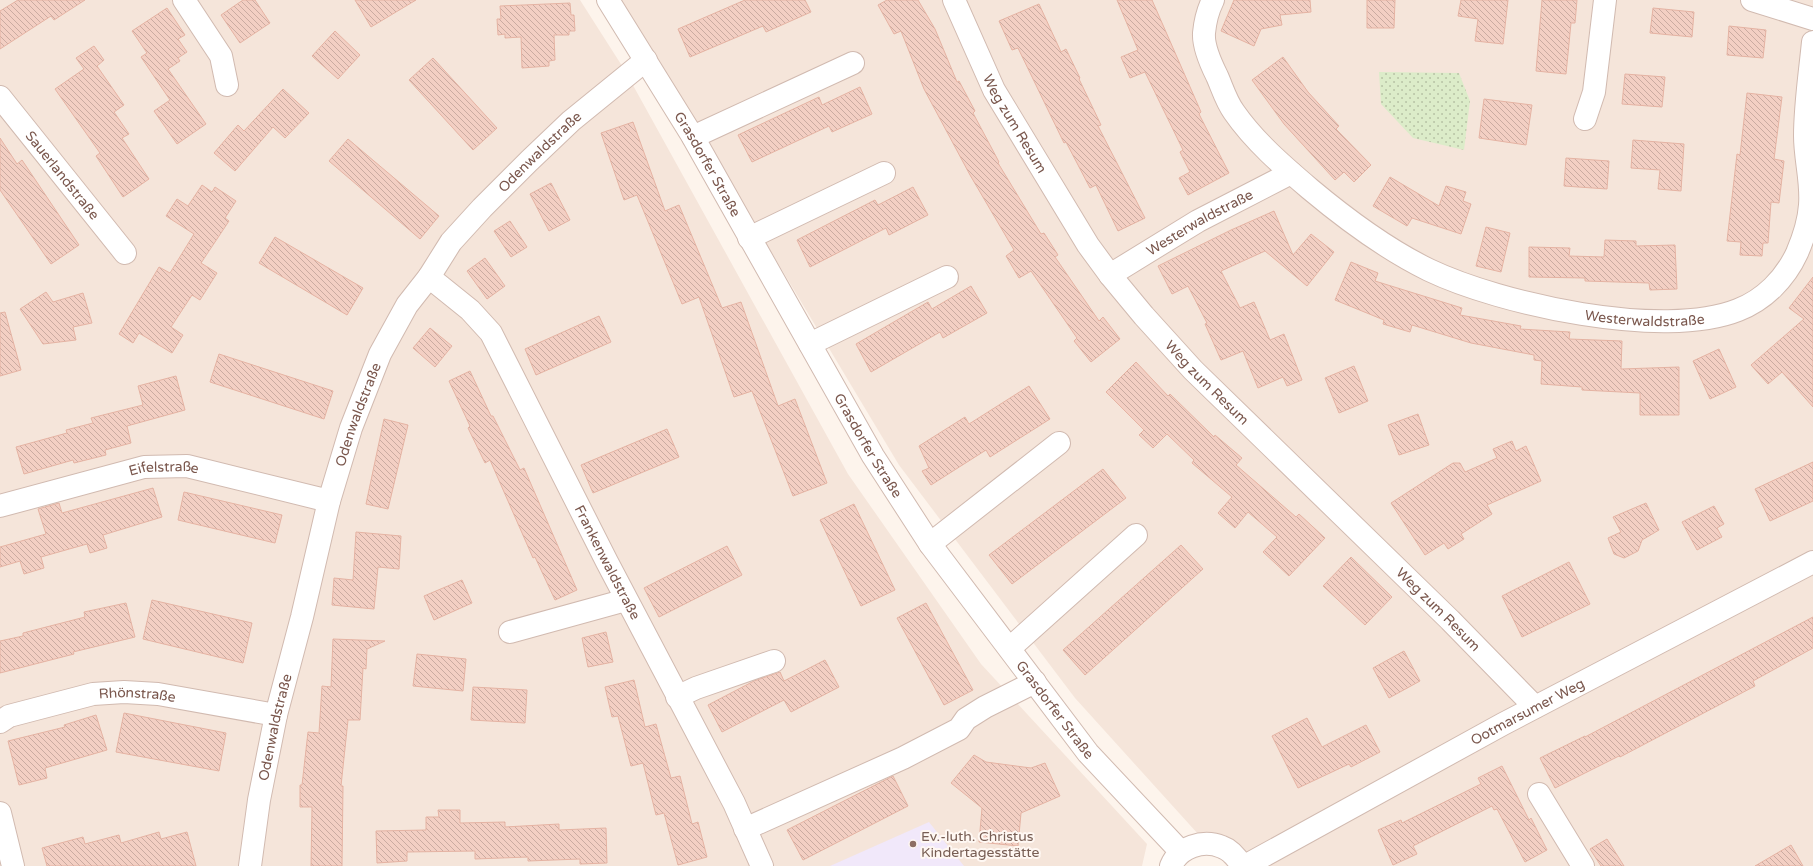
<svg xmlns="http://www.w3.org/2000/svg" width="1813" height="866" font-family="'Varela Round',sans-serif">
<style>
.residential{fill:#f5e5da}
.education{fill:#f1e8fa}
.park{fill:url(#park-dots)}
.building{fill:url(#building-back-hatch);stroke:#e5b3a3}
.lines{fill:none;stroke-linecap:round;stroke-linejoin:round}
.minor-casing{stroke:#d1bab0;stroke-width:24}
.minor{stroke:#fff;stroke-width:22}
.education-dot{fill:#8d6e63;stroke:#fff8f3;stroke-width:1.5}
.labels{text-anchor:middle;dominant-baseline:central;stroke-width:4;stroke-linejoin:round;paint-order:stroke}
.street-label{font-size:14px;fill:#7a574d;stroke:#fff8f3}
.education-label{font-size:14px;fill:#785e54;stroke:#fff8f3;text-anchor:start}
</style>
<defs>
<pattern id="park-dots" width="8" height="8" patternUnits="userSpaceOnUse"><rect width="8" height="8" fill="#dcecc9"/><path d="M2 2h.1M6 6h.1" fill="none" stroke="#b7c2a5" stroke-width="1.8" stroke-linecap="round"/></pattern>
<pattern id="building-back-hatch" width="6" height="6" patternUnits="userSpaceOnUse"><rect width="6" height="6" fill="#f3cfc3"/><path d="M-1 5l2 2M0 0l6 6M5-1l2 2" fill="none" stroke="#caaba1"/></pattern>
</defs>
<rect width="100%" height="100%" fill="#fdf4ec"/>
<g class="residential">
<polygon points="0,0 580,0 624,69 848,474 981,664 1147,844 1142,866 0,866"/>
<polygon points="620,0 1813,0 1813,866 1227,866 1075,698 899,465"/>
</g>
<polygon class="education" points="929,822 964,866 830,866"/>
<polygon class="park" points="1379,72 1459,73 1470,101 1464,150 1413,138 1381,104"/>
<g class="building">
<polygon points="18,0 85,0 54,20 51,16 0,49 0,11"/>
<polygon points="243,0 255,0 270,23 240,43 221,15"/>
<polygon points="355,0 416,0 371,27"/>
<polygon points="745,0 805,0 811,12 766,32 763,26 690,57 678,29"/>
<polygon points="887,0 918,0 935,29 957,82 959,81 975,111 973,113 999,162 998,163 1041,234 1044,233 1058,255 1055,257 1099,321 1103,317 1120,339 1091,362 1074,341 1077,338 1031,271 1019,278 1006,256 1014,250 970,175 924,89 901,31 894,34 878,5"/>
<polygon points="1117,0 1152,0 1201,112 1199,114 1229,173 1188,195 1179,178 1190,172 1180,152 1183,150 1145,72 1130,78 1121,57 1138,50"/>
<polygon points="1234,0 1310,0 1311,12 1280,15 1282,25 1261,29 1254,46 1221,31"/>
<polygon points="1367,0 1395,0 1394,28 1367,28"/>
<polygon points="1461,0 1508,0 1503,44 1475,41 1478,19 1458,16"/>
<polygon points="1542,0 1577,0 1575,23 1571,23 1566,74 1536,71"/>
<polygon points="570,3 571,15 574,15 575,31 569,31 569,35 554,35 555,60 549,61 549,66 522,68 521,37 505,38 505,34 498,35 497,19 501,19 500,6"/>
<polygon points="1039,4 1061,52 1066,49 1080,78 1079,79 1101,125 1098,126 1145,218 1118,231 1096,185 1090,188 1066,142 1064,143 1018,48 1012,50 999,21"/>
<polygon points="167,8 185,35 178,39 187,52 178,58 180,61 168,69 206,124 177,144 154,111 170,100 141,57 147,53 132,31"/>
<polygon points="1653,8 1694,12 1692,37 1650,33"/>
<polygon points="1729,26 1766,30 1763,58 1727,55"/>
<polygon points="335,31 360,55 338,79 312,56"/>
<polygon points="94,46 104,60 97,66 124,105 114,112 129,134 122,138 149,179 123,197 96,156 100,153 55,89 84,69 76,58"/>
<polygon points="1283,57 1308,92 1339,126 1336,129 1371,165 1354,182 1344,172 1335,180 1284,124 1252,80"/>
<polygon points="433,58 497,128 473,150 409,80"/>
<polygon points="1625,74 1665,77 1662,107 1622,104"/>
<polygon points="860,87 872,114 832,132 829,126 752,162 738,135 819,97 822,105"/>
<polygon points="283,89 309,113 285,138 273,127 235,171 214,153 238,125 244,131"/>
<polygon points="1747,93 1782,97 1774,159 1784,161 1779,203 1771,202 1768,243 1763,243 1762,256 1740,255 1741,242 1727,241 1737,154 1740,155"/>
<polygon points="1484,99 1532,105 1526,145 1479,138"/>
<polygon points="633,122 665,211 679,205 722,308 741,302 778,406 795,399 827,483 793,496 752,391 734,397 699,297 682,304 637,195 624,200 601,133"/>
<polygon points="0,138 17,164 22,160 79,245 51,264 0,190"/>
<polygon points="348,139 439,216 420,239 329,161"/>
<polygon points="1633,140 1684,144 1681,191 1658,189 1660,170 1631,168"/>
<polygon points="1566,158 1609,161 1607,189 1564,186"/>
<polygon points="1390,177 1439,206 1446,186 1466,192 1463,201 1471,204 1461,234 1412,218 1407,226 1373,206"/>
<polygon points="551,183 570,220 549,231 530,194"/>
<polygon points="202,185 212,192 215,187 236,201 225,218 229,221 201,263 217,273 200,300 192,295 171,327 183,335 172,353 139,333 133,343 119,334 159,267 170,273 194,234 166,216 177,199 188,206"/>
<polygon points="913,187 928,215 889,235 886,228 810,267 797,240 875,200 878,205"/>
<polygon points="1274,211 1293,255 1311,234 1334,252 1307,286 1265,251 1221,271 1240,308 1254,302 1270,340 1284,334 1302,380 1287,386 1283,377 1258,388 1243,351 1221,360 1205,324 1207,323 1188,286 1172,294 1158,266 1231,230"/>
<polygon points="510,221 527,247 511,257 494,231"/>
<polygon points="1486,227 1510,233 1501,272 1476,266"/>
<polygon points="275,237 363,288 347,315 259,263"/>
<polygon points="1605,240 1636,241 1636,246 1675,245 1677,289 1650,290 1649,283 1585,281 1585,278 1529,277 1529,247 1570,248 1569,256 1604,257"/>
<polygon points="485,258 505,286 487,299 467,271"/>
<polygon points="1351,262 1378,273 1375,281 1462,308 1460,315 1521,326 1520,329 1570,332 1569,339 1622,341 1621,369 1679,367 1679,415 1640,415 1640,393 1582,390 1582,387 1541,384 1542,361 1534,360 1534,355 1471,343 1412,325 1410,332 1383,324 1384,320 1335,300"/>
<polygon points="1813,277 1813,407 1782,372 1768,384 1751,365 1804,319 1789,308"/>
<polygon points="971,286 987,313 943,338 940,332 871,372 856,344 928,302 932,309"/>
<polygon points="46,292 53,302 83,293 92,323 73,327 76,340 43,344 20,309"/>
<polygon points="5,312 21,370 0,376 0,313"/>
<polygon points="599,316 611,342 536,375 525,349"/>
<polygon points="430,328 452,346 435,367 413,348"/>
<polygon points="1719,349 1736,387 1710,399 1693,361"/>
<polygon points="219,354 333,391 324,419 210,382"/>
<polygon points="1136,362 1168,396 1170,394 1214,437 1215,435 1242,458 1236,465 1296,517 1299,514 1325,538 1289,576 1263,552 1277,537 1248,512 1235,528 1218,513 1232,497 1192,463 1194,460 1167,434 1153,448 1139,435 1144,430 1106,392"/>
<polygon points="1354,366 1368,401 1339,413 1325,378"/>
<polygon points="470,371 491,416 493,416 520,470 524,468 577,590 555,600 535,557 533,558 490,460 485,463 468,428 470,426 449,381"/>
<polygon points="176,376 185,410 127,426 131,443 105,450 106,455 74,463 73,460 24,474 16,447 67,433 66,430 93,423 91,418 143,405 138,386"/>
<polygon points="1029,386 1050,419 990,457 986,450 931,485 922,471 929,468 919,446 965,417 969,424"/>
<polygon points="1418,414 1429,445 1399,455 1388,425"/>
<polygon points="384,419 408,425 388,509 366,504"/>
<polygon points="667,429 679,457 593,493 581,465"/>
<polygon points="1512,441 1516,451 1526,446 1541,481 1487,505 1492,514 1461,534 1464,539 1448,549 1444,543 1425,555 1391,503 1453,463 1460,463 1465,472 1497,458 1493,449"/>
<polygon points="1813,462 1813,501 1770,521 1755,489"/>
<polygon points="1103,469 1126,498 1012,584 989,555"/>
<polygon points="153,488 162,517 103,535 107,548 90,553 87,544 41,557 44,568 24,574 20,561 0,567 0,547 46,534 38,509 59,503 62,513"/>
<polygon points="184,492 282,515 275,543 178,520"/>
<polygon points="1646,503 1659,530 1642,540 1638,551 1624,558 1614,554 1608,538 1621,532 1613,517"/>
<polygon points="854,504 895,590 861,606 820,520"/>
<polygon points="1714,506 1724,524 1717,528 1722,537 1697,550 1682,522"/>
<polygon points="356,532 401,536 399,569 378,567 374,609 332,605 334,578 353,580"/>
<polygon points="1181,545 1203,569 1085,675 1063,650"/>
<polygon points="727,546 742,575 659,617 644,588"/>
<polygon points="1351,557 1392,597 1365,625 1323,586"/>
<polygon points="1569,562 1590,604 1522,637 1502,596"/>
<polygon points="462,580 472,603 434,620 424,596"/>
<polygon points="152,600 252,623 243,663 143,639"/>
<polygon points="126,603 135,637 73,652 74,654 0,673 0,641 23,636 23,633 85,617 84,612"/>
<polygon points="926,603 973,690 944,705 897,618"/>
<polygon points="1813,617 1813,648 1753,681 1755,686 1620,757 1619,756 1555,788 1540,758 1585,736 1585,737"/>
<polygon points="606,632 613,662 588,667 582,638"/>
<polygon points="333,639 385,641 367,649 366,669 363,668 360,720 348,720 341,786 343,786 342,866 311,866 312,807 300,807 300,785 302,785 308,732 319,733 322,686 331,687"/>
<polygon points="1404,651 1420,681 1389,698 1373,668"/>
<polygon points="417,654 466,659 463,691 413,686"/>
<polygon points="825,660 839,687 791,712 784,700 722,732 708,705 754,681 780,672 784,681"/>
<polygon points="634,680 645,727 656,724 671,778 680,776 692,824 698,822 707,857 678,865 664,813 656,815 643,763 631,766 618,716 612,717 605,687"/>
<polygon points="473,687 527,690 525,723 471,720"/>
<polygon points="124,713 226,733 219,771 116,752"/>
<polygon points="96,715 107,750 45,768 47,778 19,785 8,741 65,727 64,725"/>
<polygon points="1307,718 1322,747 1366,725 1380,752 1351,767 1349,764 1298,788 1272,736"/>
<polygon points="974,755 986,762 1031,768 1045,763 1060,796 1021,813 1018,846 979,842 982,808 951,783"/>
<polygon points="1502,766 1529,820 1531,818 1547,850 1525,862 1497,809 1494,810 1492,806 1413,846 1417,854 1393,865 1378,830 1401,820 1402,823 1481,784 1478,778"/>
<polygon points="893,776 908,806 803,860 787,830"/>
<polygon points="438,810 460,810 460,823 505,822 505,827 559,824 559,830 606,828 607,863 580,864 580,859 528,861 528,857 475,859 475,851 407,852 407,861 377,863 376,831 426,830 426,817 439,817"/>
<polygon points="159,832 161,839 187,832 196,866 47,866 42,848 83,837 85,844 119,835 121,843"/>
<polygon points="1607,839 1624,866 1601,866 1590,849"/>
<polygon points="1791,845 1803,866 1755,866"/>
</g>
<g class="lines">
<g class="minor-casing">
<g id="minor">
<polyline points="184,0 221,56 227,85"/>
<path id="s1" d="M608,0l85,137 180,319 57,88 158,209 93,99"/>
<path id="s2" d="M954,0l40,90 94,155 22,30 34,41 49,54 257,250 85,87"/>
<path id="s3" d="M1213,0c-5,10 -8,22 -9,33 -1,14 7,31 13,43 5,11 9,25 17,36 20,29 49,54 76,77 37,31 76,60 119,81 71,34 234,70 309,40 26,-10 47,-31 59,-57 6,-14 12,-33 13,-48 2,-23 -5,-46 -5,-69 0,-31 5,-63 8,-94"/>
<polyline points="1752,0 1813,19"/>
<path id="s4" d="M0,97l125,156"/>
<polyline points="1585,119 1594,92 1605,0"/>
<polyline points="693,137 853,63"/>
<polyline points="749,238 884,173"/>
<path id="s5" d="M1110,275l88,-54 93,-48"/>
<path id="s6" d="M429,277l41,33 21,23 116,229 127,241 28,63"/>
<polyline points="810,344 947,277"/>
<path id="s7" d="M0,506l144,-39 43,-1 142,35"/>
<polyline points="930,544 1059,443"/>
<polyline points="510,632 626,600"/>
<polyline points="1010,648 1136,535"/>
<polyline points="677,697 696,688 774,661"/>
<path id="s8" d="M0,722l9,-6 84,-22 31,-2 34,2 118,21"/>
<polyline points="1539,794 1583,866"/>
<polyline points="0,813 13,866"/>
<polyline points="745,829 903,758 959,729 966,719 985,707 1035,682"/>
<path id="s9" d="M250,866l9,-66 17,-85 26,-98 27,-116 22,-73 29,-74 27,-49 22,-28 22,-35 31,-34 47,-47 42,-40 75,-61"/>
<path d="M1171,866c8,-19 32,-27 51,-19 9,3 15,11 20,19"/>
<path id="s10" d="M1245,866l258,-142 310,-162"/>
</g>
</g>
<use href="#minor" class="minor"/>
</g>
<circle class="education-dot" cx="913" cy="844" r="4"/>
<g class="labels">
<g class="street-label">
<text stroke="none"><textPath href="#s2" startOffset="138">Weg zum Resum</textPath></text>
<text stroke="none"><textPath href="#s9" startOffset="789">Odenwaldstraße</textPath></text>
<text stroke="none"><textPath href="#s1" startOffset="192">Grasdorfer Straße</textPath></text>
<text stroke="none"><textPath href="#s4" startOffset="100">Sauerlandstraße</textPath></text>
<text stroke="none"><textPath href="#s5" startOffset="104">Westerwaldstraße</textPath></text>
<text stroke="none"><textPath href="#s3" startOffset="595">Westerwaldstraße</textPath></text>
<text stroke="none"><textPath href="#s2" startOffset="462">Weg zum Resum</textPath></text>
<text stroke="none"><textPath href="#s9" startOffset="465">Odenwaldstraße</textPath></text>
<text stroke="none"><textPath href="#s1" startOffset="516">Grasdorfer Straße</textPath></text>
<text stroke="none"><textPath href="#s7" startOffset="169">Eifelstraße</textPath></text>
<text stroke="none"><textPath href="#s6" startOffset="341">Frankenwaldstraße</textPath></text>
<text stroke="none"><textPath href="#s2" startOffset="786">Weg zum Resum</textPath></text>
<text stroke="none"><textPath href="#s8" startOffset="142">Rhönstraße</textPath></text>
<text stroke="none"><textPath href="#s1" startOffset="840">Grasdorfer Straße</textPath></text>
<text stroke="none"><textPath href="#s10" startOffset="322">Ootmarsumer Weg</textPath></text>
<text stroke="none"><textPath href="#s9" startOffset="141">Odenwaldstraße</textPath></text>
</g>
<g class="education-label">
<text x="921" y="836">Ev.-luth. Christus<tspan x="921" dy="16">Kindertagesstätte</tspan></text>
</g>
</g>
</svg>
